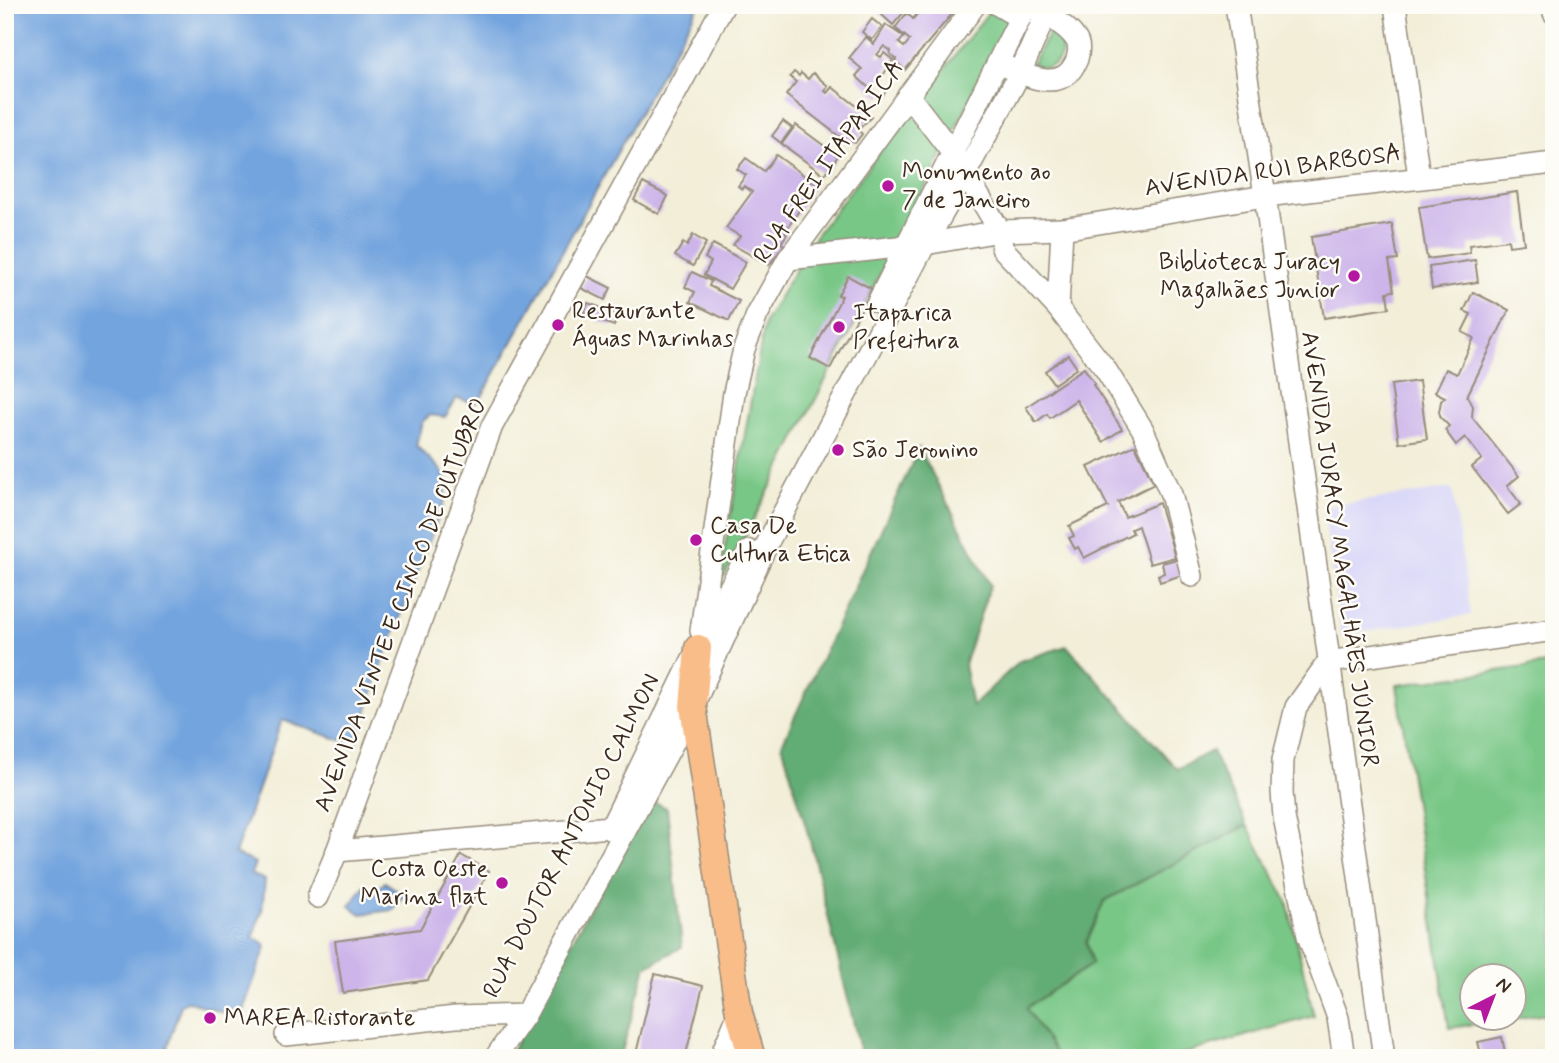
<svg xmlns="http://www.w3.org/2000/svg" width="1559" height="1063" font-family="Mynerve,sans-serif">
<style>
.built{fill:#d9d7f8}
.green{fill:#79c787;stroke:#5a7852;stroke-width:2;fill-rule:evenodd}
.forest{fill:#62ac74;stroke:#4e6b49;stroke-width:2}
.water{fill:#73a4de;stroke:#57677e;stroke-width:2}
.building{fill:#cdb5ea}
.lines{fill:none;stroke-linecap:round;stroke-linejoin:round}
.minor-casing{stroke:#968c7b;stroke-width:24}
.major-casing{stroke:#968c7b;stroke-width:29}
.minor{stroke:#fff;stroke-width:21}
.major{stroke:#f9bd89;stroke-width:26}
.poi-dot{fill:#b5179e;stroke:#fdfcf7;stroke-width:2.5}
.labels{text-anchor:middle;dominant-baseline:central;stroke-width:5;stroke-linejoin:round;paint-order:stroke}
.street-label{font-size:24px;fill:#3b2a1e;stroke:#fdfcf7}
.poi-label{font-size:24px;fill:#3b2a1e;stroke:#fdfcf7;text-anchor:start}
</style>
<rect width="100%" height="100%" fill="#fdfcf7"/>
<filter id="ink" filterUnits="userSpaceOnUse"><feTurbulence type="fractalNoise" baseFrequency=".0143" numOctaves="2"/><feDisplacementMap in="SourceGraphic" scale="14" xChannelSelector="R" yChannelSelector="G"/><feConvolveMatrix kernelMatrix="1 2 1 2 8 2 1 2 1" color-interpolation-filters="sRGB"/></filter>
<filter id="wash" filterUnits="userSpaceOnUse"><feTurbulence type="fractalNoise" baseFrequency=".00686" numOctaves="4" result="noise"/><feDisplacementMap in="SourceGraphic" scale="28" xChannelSelector="R" yChannelSelector="G"/><feGaussianBlur stdDeviation="1.57" result="paint"/><feColorMatrix in="noise" values="0 0 0 0 0 0 0 0 0 0 0 0 0 0 0 0 0 1.4 0 .05"/><feComposite in="paint" operator="in"/></filter>
<g filter="url(#wash)">
<rect width="100%" height="100%" fill="#f2eed8"/>
<polygon class="built" points="1452,488 1471,615 1341,635 1323,507"/>
<g class="green">
<polygon points="994,5 1019,5 724,577 720,575 765,321 816,235"/>
<path d="M1050,32l10,8 2,12c-4,15 -17,19 -30,11z"/>
<path d="M1554,663v350l-105,15 -52,-343zM1472,976h42v42h-42z"/>
<polygon points="1247,825 1287,901 1314,1016 1169,1058 1059,1058 1026,1008 1092,964 1086,942 1104,901"/>
</g>
<g class="forest">
<polygon points="919,448 990,585 964,665 972,706 1020,661 1067,646 1177,769 1212,751 1247,825 1104,901 1086,942 1092,964 1026,1008 1059,1058 862,1058 810,841 782,744"/>
<polygon points="649,800 667,808 682,947 646,967 620,1058 508,1058"/>
</g>
<g class="water">
<path d="M5,5h694l-219,395 -6,3 -17,-5 -12,19 -15,-2 -8,7 -6,23c18,22 35,22 29,55l-59,154 -31,91 -73,-25 -47,134 20,9 -4,11 14,6 -3,31 -9,26 12,7 1,3 -24,66 -4,4 -51,-16 -6,4 -14,42 3,4 14,7h-179z"/>
<polygon points="385,882 404,895 393,910 361,914 350,906 364,886 373,893"/>
</g>
<g id="blocks">
<g class="building">
<polygon points="871,5 896,5 904,12 893,25"/>
<polygon points="910,5 963,5 959,10 957,8 905,70 895,61 896,59 890,54 891,51 884,46 877,55 881,57 884,53 893,60 878,83 886,91 880,98 856,76 862,69 849,58 866,37 874,44 886,25 904,37 899,43 904,47 910,40 895,28 907,13 913,19 919,12"/>
<polygon points="872,19 882,27 872,40 862,32"/>
<polygon points="794,72 799,76 801,73 808,79 813,73 828,86 825,91 827,93 832,87 871,117 858,130 862,134 855,143 851,141 849,144 786,95 796,82 790,77"/>
<polygon points="783,121 792,128 781,143 772,136"/>
<polygon points="796,125 838,156 824,175 782,144"/>
<polygon points="776,155 816,184 785,232 787,234 781,243 784,245 769,265 733,245 740,236 726,228 752,192 744,186 742,189 738,186 746,175 737,169 746,158 764,171"/>
<polygon points="643,183 668,196 659,214 634,200"/>
<polygon points="1517,192 1524,244 1509,246 1508,240 1469,245 1470,253 1427,259 1419,207"/>
<polygon points="1392,224 1398,260 1389,261 1394,291 1387,292 1389,308 1324,318 1311,237"/>
<polygon points="693,235 706,243 693,266 675,256 683,243 687,246"/>
<polygon points="713,244 746,262 730,289 704,275 711,262 705,258"/>
<polygon points="1475,260 1478,282 1432,289 1429,267"/>
<polygon points="692,272 711,281 709,286 739,301 729,321 690,302 695,292 685,287"/>
<polygon points="587,276 611,288 605,300 581,288"/>
<polygon points="848,276 872,289 830,369 810,358 842,296 838,295"/>
<polygon points="1473,292 1509,310 1467,396 1473,406 1472,417 1519,476 1507,486 1521,504 1508,514 1472,467 1482,459 1465,437 1456,445 1445,430 1449,426 1441,418 1439,412 1441,401 1445,397 1435,392 1446,369 1457,374 1474,338 1462,332 1471,314 1464,311"/>
<polygon points="588,303 618,314 614,326 583,315"/>
<polygon points="1068,355 1077,368 1054,384 1045,371"/>
<polygon points="1084,368 1095,384 1093,385 1122,429 1103,442 1076,400 1050,418 1047,414 1036,422 1026,407"/>
<polygon points="1419,381 1427,439 1399,443 1391,385"/>
<polygon points="1135,445 1154,484 1118,502 1125,517 1159,503 1175,557 1150,564 1138,526 1131,529 1133,533 1084,558 1078,547 1075,549 1069,538 1074,536 1069,526 1108,507 1088,467"/>
<polygon points="1177,559 1182,575 1160,582 1158,575 1164,573 1162,563"/>
<polygon points="461,855 489,871 428,980 343,993 335,941 420,929"/>
<polygon points="655,974 703,986 685,1058 635,1058"/>
<polygon points="1502,1037 1506,1058 1482,1058 1478,1042"/>
</g>
</g>
</g>
<g filter="url(#ink)">
<use href="#blocks" fill-opacity="0" stroke="#968c7b" stroke-width="2"/>
<g class="lines">
<g class="minor-casing">
<g id="minor">
<polyline points="998,5 1020,18"/>
<polyline points="1236,5 1265,196 1384,1058"/>
<polyline points="1395,5 1419,177"/>
<polyline points="1553,5 1554,13"/>
<path d="M1007,67c24,11 57,26 70,-8 2,-7 3,-15 -2,-21 -8,-12 -26,-22 -39,-29"/>
<polyline points="908,95 954,155 1000,231 1002,248 1058,308 1106,370 1143,430 1171,494 1192,576"/>
<polyline points="788,259 925,244 1000,231 1062,229 1265,196 1554,163"/>
<polyline points="878,302 1020,18 1030,5"/>
<polyline points="1058,308 1062,229"/>
<polyline points="701,631 734,393 744,349 757,315 788,259 975,5"/>
<polyline points="610,829 698,648 749,551"/>
<polyline points="337,851 622,826"/>
<polyline points="318,897 337,851 492,426 724,5"/>
<polyline points="286,1035 456,1017 525,1015"/>
<polyline points="495,1058 525,1015 693,706 767,544 925,244 964,176 1020,73 1046,14 1047,5"/>
<polyline points="720,1058 739,1013"/>
<polyline points="1344,1058 1338,1018 1308,936 1284,817 1282,792 1283,760 1296,707 1328,662 1554,630"/>
</g>
</g>
<g class="major-casing">
<polyline id="major" points="698,648 693,706 739,1013 752,1058"/>
</g>
<use href="#minor" class="minor"/>
<use href="#major" class="major"/>
</g>
</g>
<g class="poi-dot">
<circle cx="888" cy="186" r="7"/>
<circle cx="1354" cy="276" r="7"/>
<circle cx="558" cy="325" r="7"/>
<circle cx="839" cy="327" r="7"/>
<circle cx="838" cy="450" r="7"/>
<circle cx="696" cy="540" r="7"/>
<circle cx="502" cy="883" r="7"/>
<circle cx="210" cy="1018" r="7"/>
</g>
<g class="labels">
<g class="street-label">
<text transform="translate(829 162) rotate(-55)">RUA FREI ITAPARICA</text>
<text transform="translate(1273 171) rotate(-8)">AVENIDA RUI BARBOSA</text>
<text transform="translate(1339 549) rotate(82)">AVENIDA JURACY MAGALHÃES JÚNIOR</text>
<text transform="translate(401 605) rotate(-69)">AVENIDA VINTE E CINCO DE OUTUBRO</text>
<text transform="translate(572 836) rotate(-63)">RUA DOUTOR ANTONIO CALMON</text>
</g>
<g class="poi-label">
<text x="902" y="172">Monumento ao<tspan x="902" dy="28">7 de Janeiro</tspan></text>
<text x="1340" y="262" text-anchor="end">Biblioteca Juracy<tspan x="1340" dy="28">Magalhães Junior</tspan></text>
<text x="572" y="311">Restaurante<tspan x="572" dy="28">Águas Marinhas</tspan></text>
<text x="853" y="313">Itaparica<tspan x="853" dy="28">Prefeitura</tspan></text>
<text x="852" y="450">São Jeronino</text>
<text x="710" y="526">Casa De<tspan x="710" dy="28">Cultura Etica</tspan></text>
<text x="488" y="869" text-anchor="end">Costa Oeste<tspan x="488" dy="28">Marina flat</tspan></text>
<text x="224" y="1018">MAREA Ristorante</text>
</g>
</g>
<rect width="1559" height="1063" fill="none" stroke="#fdfcf7" stroke-width="28"/>
<g transform="translate(1493 997) rotate(42)"><circle r="33" fill="#fdfcf7" stroke="#afa8a0" stroke-width="2"/>
<path d="M0-5L12 26L0 18L-12 26Z" fill="#b5179e"/>
<text y="-10" font-size="19" font-weight="bold" text-anchor="middle" fill="#3b2a1e">N</text>
</g>
</svg>
